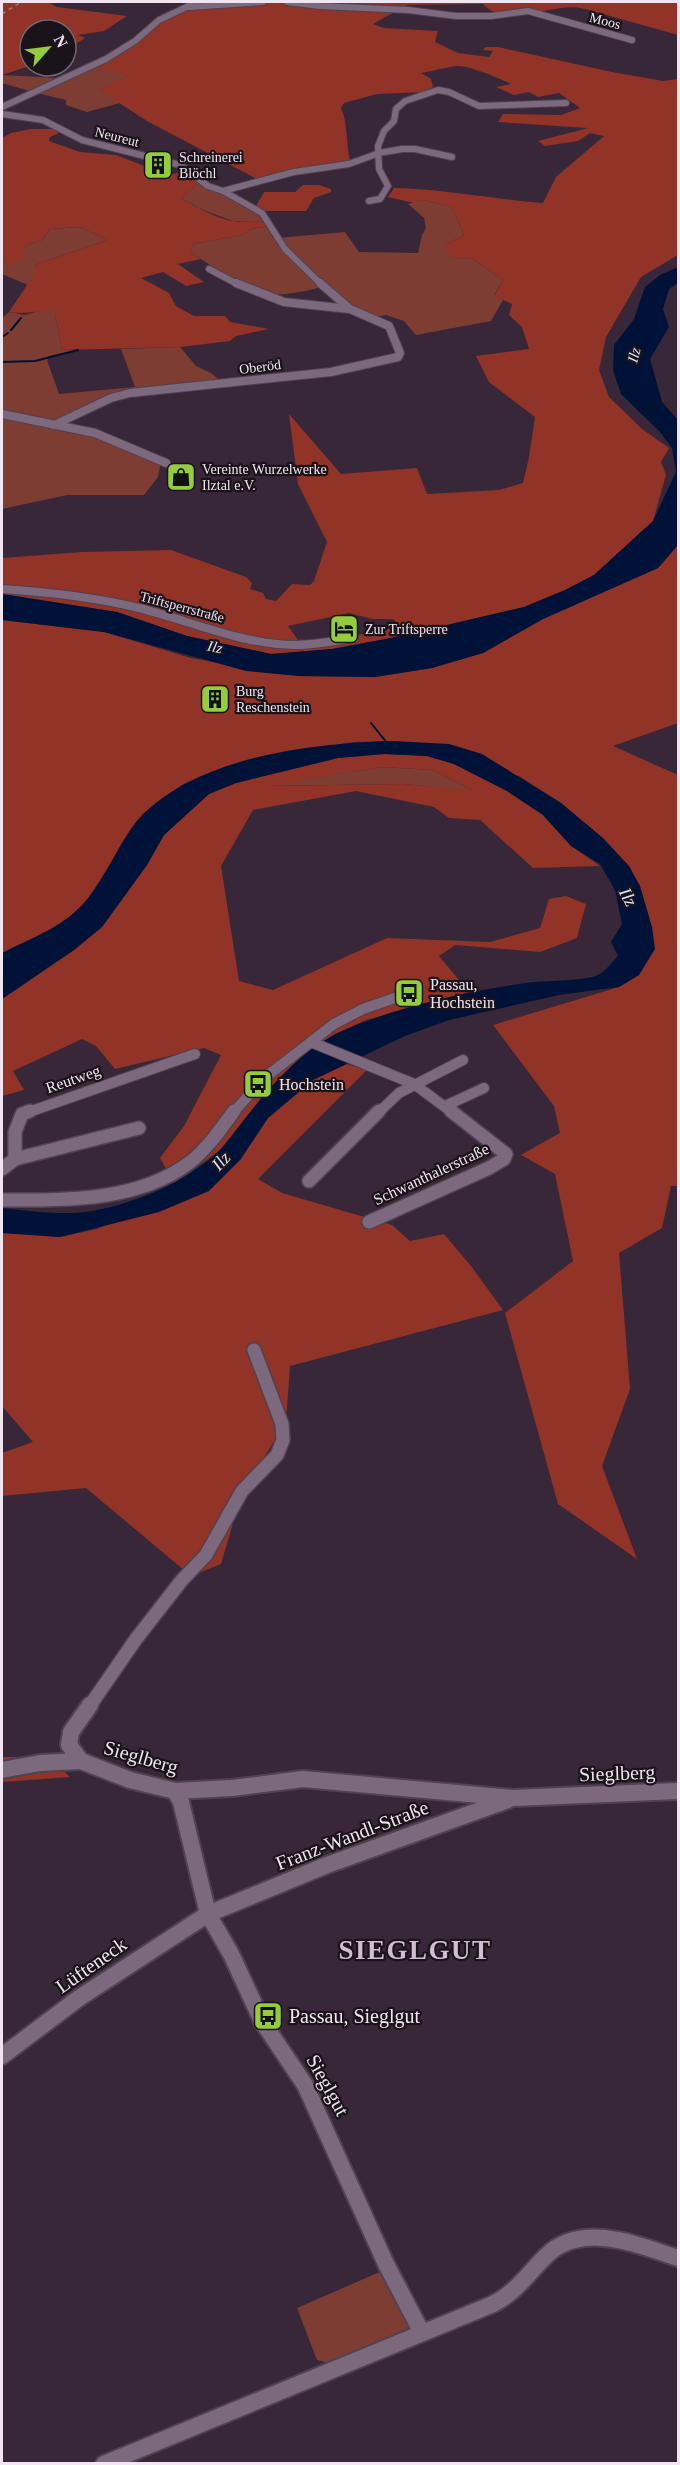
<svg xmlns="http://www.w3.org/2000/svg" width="680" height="2465" font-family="Georgia,serif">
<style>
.green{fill:#7d3d33}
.forest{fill:#913326;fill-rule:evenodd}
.water{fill:#001237}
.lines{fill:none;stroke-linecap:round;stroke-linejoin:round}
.stream{stroke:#001237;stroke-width:2}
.minor-far4-casing{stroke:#504251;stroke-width:8}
.minor-far3-casing{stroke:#504251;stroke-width:10}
.minor-far2-casing{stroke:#504251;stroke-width:12}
.minor-far1-casing{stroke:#504251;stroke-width:16}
.minor-casing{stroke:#504251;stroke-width:20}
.minor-far4{stroke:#7c697d;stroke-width:6}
.minor-far3{stroke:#7c697d;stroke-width:8}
.minor-far2{stroke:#7c697d;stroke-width:10}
.minor-far1{stroke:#7c697d;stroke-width:13}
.minor{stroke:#7c697d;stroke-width:16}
.rail{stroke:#8f8190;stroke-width:1.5;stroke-dasharray:4 4;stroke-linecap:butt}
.labels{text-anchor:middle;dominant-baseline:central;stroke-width:4.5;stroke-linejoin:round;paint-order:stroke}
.far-street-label{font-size:14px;fill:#f0e5f0;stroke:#1a131a}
.far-poi-label{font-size:14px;fill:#f0e5f0;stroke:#1a131a;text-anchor:start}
.far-water-label{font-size:15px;font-style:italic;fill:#d8e5fa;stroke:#1a131a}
.poi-label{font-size:16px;fill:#f0e5f0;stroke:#1a131a;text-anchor:start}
.street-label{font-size:16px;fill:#f0e5f0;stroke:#1a131a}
.water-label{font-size:18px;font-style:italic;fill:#d8e5fa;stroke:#1a131a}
.near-street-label{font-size:20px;fill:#f0e5f0;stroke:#1a131a}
.near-poi-label{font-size:20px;fill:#f0e5f0;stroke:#1a131a;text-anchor:start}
.near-district-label{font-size:27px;font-weight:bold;letter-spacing:1.5px;fill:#d1bcd2;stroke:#1a131a}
</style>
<rect width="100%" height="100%" fill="#372738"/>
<g class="green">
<polygon points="97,66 129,76 100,90 120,103 87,112 66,105 66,100 37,93"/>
<polygon points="2,75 59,78 33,92 2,83"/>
<polygon points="200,182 262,213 264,222 233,221 203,210 181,198"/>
<path d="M422,200l29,6 13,29 -19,10 9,13 19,1 30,21 -9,15 9,5 -12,21 -75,14 -12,-14 -18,-6 -10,2 -26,-8 -28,-22c-18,4 -38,10 -57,6 -27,-7 -52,-27 -75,-41l3,-8 50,-9 8,-6 19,-3 7,12 68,-6 14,20 59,1 4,-18 4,-7 -2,-10 -16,-14z"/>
<polygon points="80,227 107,240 35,265 35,273 28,285 2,274 2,258 6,264 22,252 27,245 42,240 50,229"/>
<polygon points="42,310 59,310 55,315 62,350 78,350 49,356 47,360 59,394 135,387 121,349 180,347 196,366 211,373 224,384 121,393 103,397 53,422 82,429 161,461 158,477 144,495 67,495 2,509 2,318 9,312 25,315"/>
<polygon points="382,767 433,770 474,791 403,784 264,786"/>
<polygon points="382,2271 409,2326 404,2333 329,2363 317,2360 297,2308"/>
</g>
<g class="forest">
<polygon points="2,2 48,2 57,7 127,16 104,31 78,35 85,38 66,50 66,30 30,30 30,66 2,75"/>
<path d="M203,2h475v33l-93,-26c-28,-9 -79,21 -102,-5l-76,1 -34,19 11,4 54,3 -3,11 23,11 31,4 4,-6 -10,-1 2,-3h13l114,25 51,9 15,-2v176l-37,22 -35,60 -7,33 10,27 33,32 27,19 -8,14 5,13 -13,46 -59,54 -29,15 -41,17 -133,31 -59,11 -61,5 -84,-18 -70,-24 -115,-18v-36l80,-6 89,-2 75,27 6,6 -2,6 13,4 3,6 10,2 16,-17 18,1 4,-4 13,-39 -29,-58 -9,-70 52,60 76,-6 10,26 72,-4 24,-7 6,-26 6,-40 -46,-35 -13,-26 53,-7 -7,-22 -13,-12 3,-11 -18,-8 9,-16 -30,-21 -19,-1 -8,-6 -1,-7 19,-10 -13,-29 -29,-6 -8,3 -26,-6 6,-9c50,1 99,11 149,15l13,-26 48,-41 -14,-3 -12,8 -33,5 -7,-5 50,-13 -90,-6 5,-8 58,1 19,-7 -21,-15 -21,4 -9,-5 -15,3 -18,-8 15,-3c-12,-6 -41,-18 -53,-18 -12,1 -25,5 -37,7l10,6 2,8 -8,5 -48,2 -33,9 -3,5c7,15 5,36 9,53l-91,19 -112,-59 -48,-31 29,-14 -33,-10 36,-18 29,-25zM349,613l23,6h21l7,7 -47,10 -52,8 -13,-18z"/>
<path d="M31,129h24l6,3 -11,5 -1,4 31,11 36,3 52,20 20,-4 12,11 -19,16c16,9 34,20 52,23 13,2 25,-3 37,5l-19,3 -8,6 -50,9 -3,8 11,7 -23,5 26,18 -18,4 -23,-14 -22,6 28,15 7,13 18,10h31l5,6 39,7 -33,7 -6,5 -50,6 -118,3 -7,-35 3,-5c-18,0 -32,5 -49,2l26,-39v-8l72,-25 -27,-13 -30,2 -8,11 -15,5 -4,7v5l-11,8 -6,-1 -4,-6v-120l9,-5z"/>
<polygon points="303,185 319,185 331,189 331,192 314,198 306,211 262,211 256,206 264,192 295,192"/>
<polygon points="678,545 678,723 613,746 678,775 678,1186 671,1186 662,1228 619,1253 630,1389 602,1466 637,1559 558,1504 505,1313 573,1261 555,1174 521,1155 560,1133 554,1106 493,1025 619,987 639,975 604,839 561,803 519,776 393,741 354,742 278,754 225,767 183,784 143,814 85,903 63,923 2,953 2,620 104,632 191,658 298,676 375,677 432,668 483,653 543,619 658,568"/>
<path d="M384,754l43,2 27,8 53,27 36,24 28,31 29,20 -67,2 -53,-48 -31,-2 -15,-11 -78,-16 -103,19 -32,56 18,115 34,9 114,-52 103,4 50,-14 9,-29 17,-3 20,8 -9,34 -37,14 -85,-7 -16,11 30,36 -103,28 -31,14 -26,18 -41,38 -49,61 -45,32 -14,-25 24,-32 37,-71 -17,-7 -89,21 -19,-23 -14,-7 -69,32 11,19 -22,6v-97l72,-49 28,-23 45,-62 17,-30 45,-41 27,-11 102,-25zM382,767l51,3 39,20 -69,-6 -133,2z"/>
<polygon points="347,1064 367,1070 258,1179 282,1193 392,1225 410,1241 444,1234 471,1266 503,1310 290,1366 286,1422 242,1493 221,1564 191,1576 86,1488 2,1496 2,1453 33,1442 2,1406 2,1233 60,1237 97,1229 240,1160 268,1118 313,1080"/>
<polygon points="2,1757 49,1757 70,1777 2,1782"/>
</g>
<g class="water">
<polygon points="678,267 678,283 669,289 663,309 669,327 650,359 662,402 678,420 678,545 658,568 543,619 483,653 432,668 375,677 298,676 246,671 104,632 2,620 2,594 117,612 187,636 271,654 332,649 391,638 524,607 565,590 594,575 653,521 676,472 672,448 659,431 621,394 613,370 614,345 634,319 645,287 660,275"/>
<path d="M393,741l56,3 33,10 79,49 43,36 25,27 11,20 12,41 3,22 -16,26 -20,12 -60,8 -110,25 -44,16 -40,19 -52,25 -45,38 -28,42 -31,31 -50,21 -99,25 -58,-4v-25c29,3 61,8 90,3 45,-8 94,-29 127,-60 10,-10 19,-24 28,-35 25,-32 57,-68 95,-85 58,-25 121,-39 184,-48 19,-3 56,-1 72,-8 8,-4 14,-13 20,-19l-7,-14 11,-18 -7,-34 -15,-26 -29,-18 -28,-31 -36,-24 -53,-27 -27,-8 -43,-2 -46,4 -102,25 -27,11 -45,41 -17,30 -45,62 -28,23 -72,49v-46c28,-14 59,-25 81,-49 23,-24 37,-67 61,-91 60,-57 169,-70 249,-72z"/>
</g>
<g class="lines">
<g class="stream">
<polyline points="11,330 21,318"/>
<polyline points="2,337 8,333"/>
<polyline points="2,362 35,361 78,350"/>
<polyline points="371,723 387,743"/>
</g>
<g class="minor-far4-casing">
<g id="minor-far4">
<polyline points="287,2 320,6 408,10 456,16 491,16 528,11 632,40"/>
<polyline points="189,7 263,2"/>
<polyline points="2,107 106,59 135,41 159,20 197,2"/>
<polyline points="2,114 43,120 82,140 180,165 208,186 223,191"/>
<polyline points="369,201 380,199 388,186 379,169 378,146 384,131 394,121 396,109 405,101 438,90 449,92 479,106 566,103"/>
<polyline points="209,269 239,285"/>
<polyline points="322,285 285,249 262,213 223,191 294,172 349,164 379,153 402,149 415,149 452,157"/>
</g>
</g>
<g class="minor-far3-casing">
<g id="minor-far3">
<polyline points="236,283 284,302 349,309"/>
<polyline points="2,414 95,433 166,463"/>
<polyline points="54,425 111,398 130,393 331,372 398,357 400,353 389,326 350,309 320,283"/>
<path d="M2,589c46,3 92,8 137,19 52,13 101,36 156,37 20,0 39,-4 59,-7"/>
</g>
</g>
<g class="minor-far2-casing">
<g id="minor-far2">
<polyline points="311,1042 414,1084 453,1113"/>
<polyline points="445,1106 484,1088"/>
<polyline points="26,1113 195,1054"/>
<polyline points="233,1113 263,1079 334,1024 363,1009 409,993"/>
<polyline points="378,1113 399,1093 463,1060"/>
</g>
</g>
<g class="minor-far1-casing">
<g id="minor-far1">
<polyline points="15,1159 139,1128"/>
<polyline points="2,1169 15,1159 15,1132 22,1114 30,1111"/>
<polyline points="309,1181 379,1111"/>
<path d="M2,1200c62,0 135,2 187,-37 18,-14 31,-33 45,-52"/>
<polyline points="369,1222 489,1168 504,1159 506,1154 451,1111"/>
<polyline points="89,1707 136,1639 182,1580 206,1555 242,1491 277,1455 283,1440 282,1424 254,1350"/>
</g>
</g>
<g class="minor-casing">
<g id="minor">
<polyline points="90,1705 71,1732 69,1745 81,1761 130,1780 175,1791 232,1788 303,1779 513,1798 678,1791"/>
<polyline points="2,1770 40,1763 81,1761"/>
<polyline points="175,1791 181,1802 208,1914 231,1954 262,2021 305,2085 386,2264 422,2333"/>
<polyline points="2,2056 79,1998 208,1914 327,1865 508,1800"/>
<path d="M104,2464l389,-160c24,-12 35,-31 54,-49 36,-34 91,-10 131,3"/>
</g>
</g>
<use href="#minor-far4" class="minor-far4"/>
<use href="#minor-far3" class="minor-far3"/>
<use href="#minor-far2" class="minor-far2"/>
<use href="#minor-far1" class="minor-far1"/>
<use href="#minor" class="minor"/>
<polyline class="rail" points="2,14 21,2"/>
</g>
<defs>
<g id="building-square" transform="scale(1.5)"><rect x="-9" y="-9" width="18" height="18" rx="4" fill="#94cc3d" stroke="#1a131a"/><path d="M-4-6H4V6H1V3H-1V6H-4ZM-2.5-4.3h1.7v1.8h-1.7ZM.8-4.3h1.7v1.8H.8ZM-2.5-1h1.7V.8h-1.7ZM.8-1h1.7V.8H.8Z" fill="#111"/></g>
<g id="shop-square" transform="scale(1.5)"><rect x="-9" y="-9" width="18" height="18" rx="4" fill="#94cc3d" stroke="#1a131a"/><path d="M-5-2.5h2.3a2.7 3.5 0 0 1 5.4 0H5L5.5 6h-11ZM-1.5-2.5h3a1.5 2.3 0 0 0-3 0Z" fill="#111"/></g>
<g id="hotel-square" transform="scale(1.5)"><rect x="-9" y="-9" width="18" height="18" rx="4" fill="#94cc3d" stroke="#1a131a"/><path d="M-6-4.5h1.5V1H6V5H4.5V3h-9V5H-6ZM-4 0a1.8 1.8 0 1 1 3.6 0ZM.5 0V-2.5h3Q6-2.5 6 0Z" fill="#111"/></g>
<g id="bus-square" transform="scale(1.5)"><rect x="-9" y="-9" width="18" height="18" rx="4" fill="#94cc3d" stroke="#1a131a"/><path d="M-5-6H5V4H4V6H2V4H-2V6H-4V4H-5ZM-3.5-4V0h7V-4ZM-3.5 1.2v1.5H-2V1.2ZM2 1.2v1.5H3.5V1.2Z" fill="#111"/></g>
</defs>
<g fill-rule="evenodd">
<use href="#building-square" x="158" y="165"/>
<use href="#shop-square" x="181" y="477"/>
<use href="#hotel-square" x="344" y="629"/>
<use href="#building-square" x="215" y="699"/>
<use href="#bus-square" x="409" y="993"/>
<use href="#bus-square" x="258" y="1084"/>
<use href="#bus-square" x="268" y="2016"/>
</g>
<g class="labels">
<g class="far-street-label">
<text transform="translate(605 21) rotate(14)">Moos</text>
<text transform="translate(117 137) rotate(14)">Neureut</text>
<text transform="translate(260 367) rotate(-7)">Oberöd</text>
<text transform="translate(182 607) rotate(15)">Triftsperrstraße</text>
</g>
<g class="far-poi-label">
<text x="179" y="157">Schreinerei<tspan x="179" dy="16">Blöchl</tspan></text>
<text x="202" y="469">Vereinte Wurzelwerke<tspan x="202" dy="16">Ilztal e.V.</tspan></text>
<text x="365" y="629">Zur Triftsperre</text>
<text x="236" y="691">Burg<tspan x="236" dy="16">Reschenstein</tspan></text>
</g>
<g class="far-water-label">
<text transform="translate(634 355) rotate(-75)">Ilz</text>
<text transform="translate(215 647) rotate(13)">Ilz</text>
</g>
<g class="poi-label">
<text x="430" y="984">Passau,<tspan x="430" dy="18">Hochstein</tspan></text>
<text x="279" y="1084">Hochstein</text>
</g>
<g class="street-label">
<text transform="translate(73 1079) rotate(-19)">Reutweg</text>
<text transform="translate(431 1174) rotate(-25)">Schwanthalerstraße</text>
</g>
<g class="water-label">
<text transform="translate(628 897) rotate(62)">Ilz</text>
<text transform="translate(221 1161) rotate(-47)">Ilz</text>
</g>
<g class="near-street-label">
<text transform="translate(141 1757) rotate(16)">Sieglberg</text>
<text transform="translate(617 1773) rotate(-2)">Sieglberg</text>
<text transform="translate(352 1835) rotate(-21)">Franz-Wandl-Straße</text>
<text transform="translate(91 1965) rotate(-35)">Lüfteneck</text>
<text transform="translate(328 2085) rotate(61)">Sieglgut</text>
</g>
<g class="near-poi-label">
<text x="289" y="2016">Passau, Sieglgut</text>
</g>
<g class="near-district-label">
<text x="415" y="1950">SIEGLGUT</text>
</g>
</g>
<rect width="680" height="2465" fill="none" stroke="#f0e5f0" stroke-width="6"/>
<g transform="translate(48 48) rotate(62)"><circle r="28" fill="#1a131a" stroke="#706770" stroke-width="1.5"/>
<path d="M0-4.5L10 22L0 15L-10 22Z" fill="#94cc3d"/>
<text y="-9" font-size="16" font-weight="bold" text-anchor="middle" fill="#f0e5f0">N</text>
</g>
</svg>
